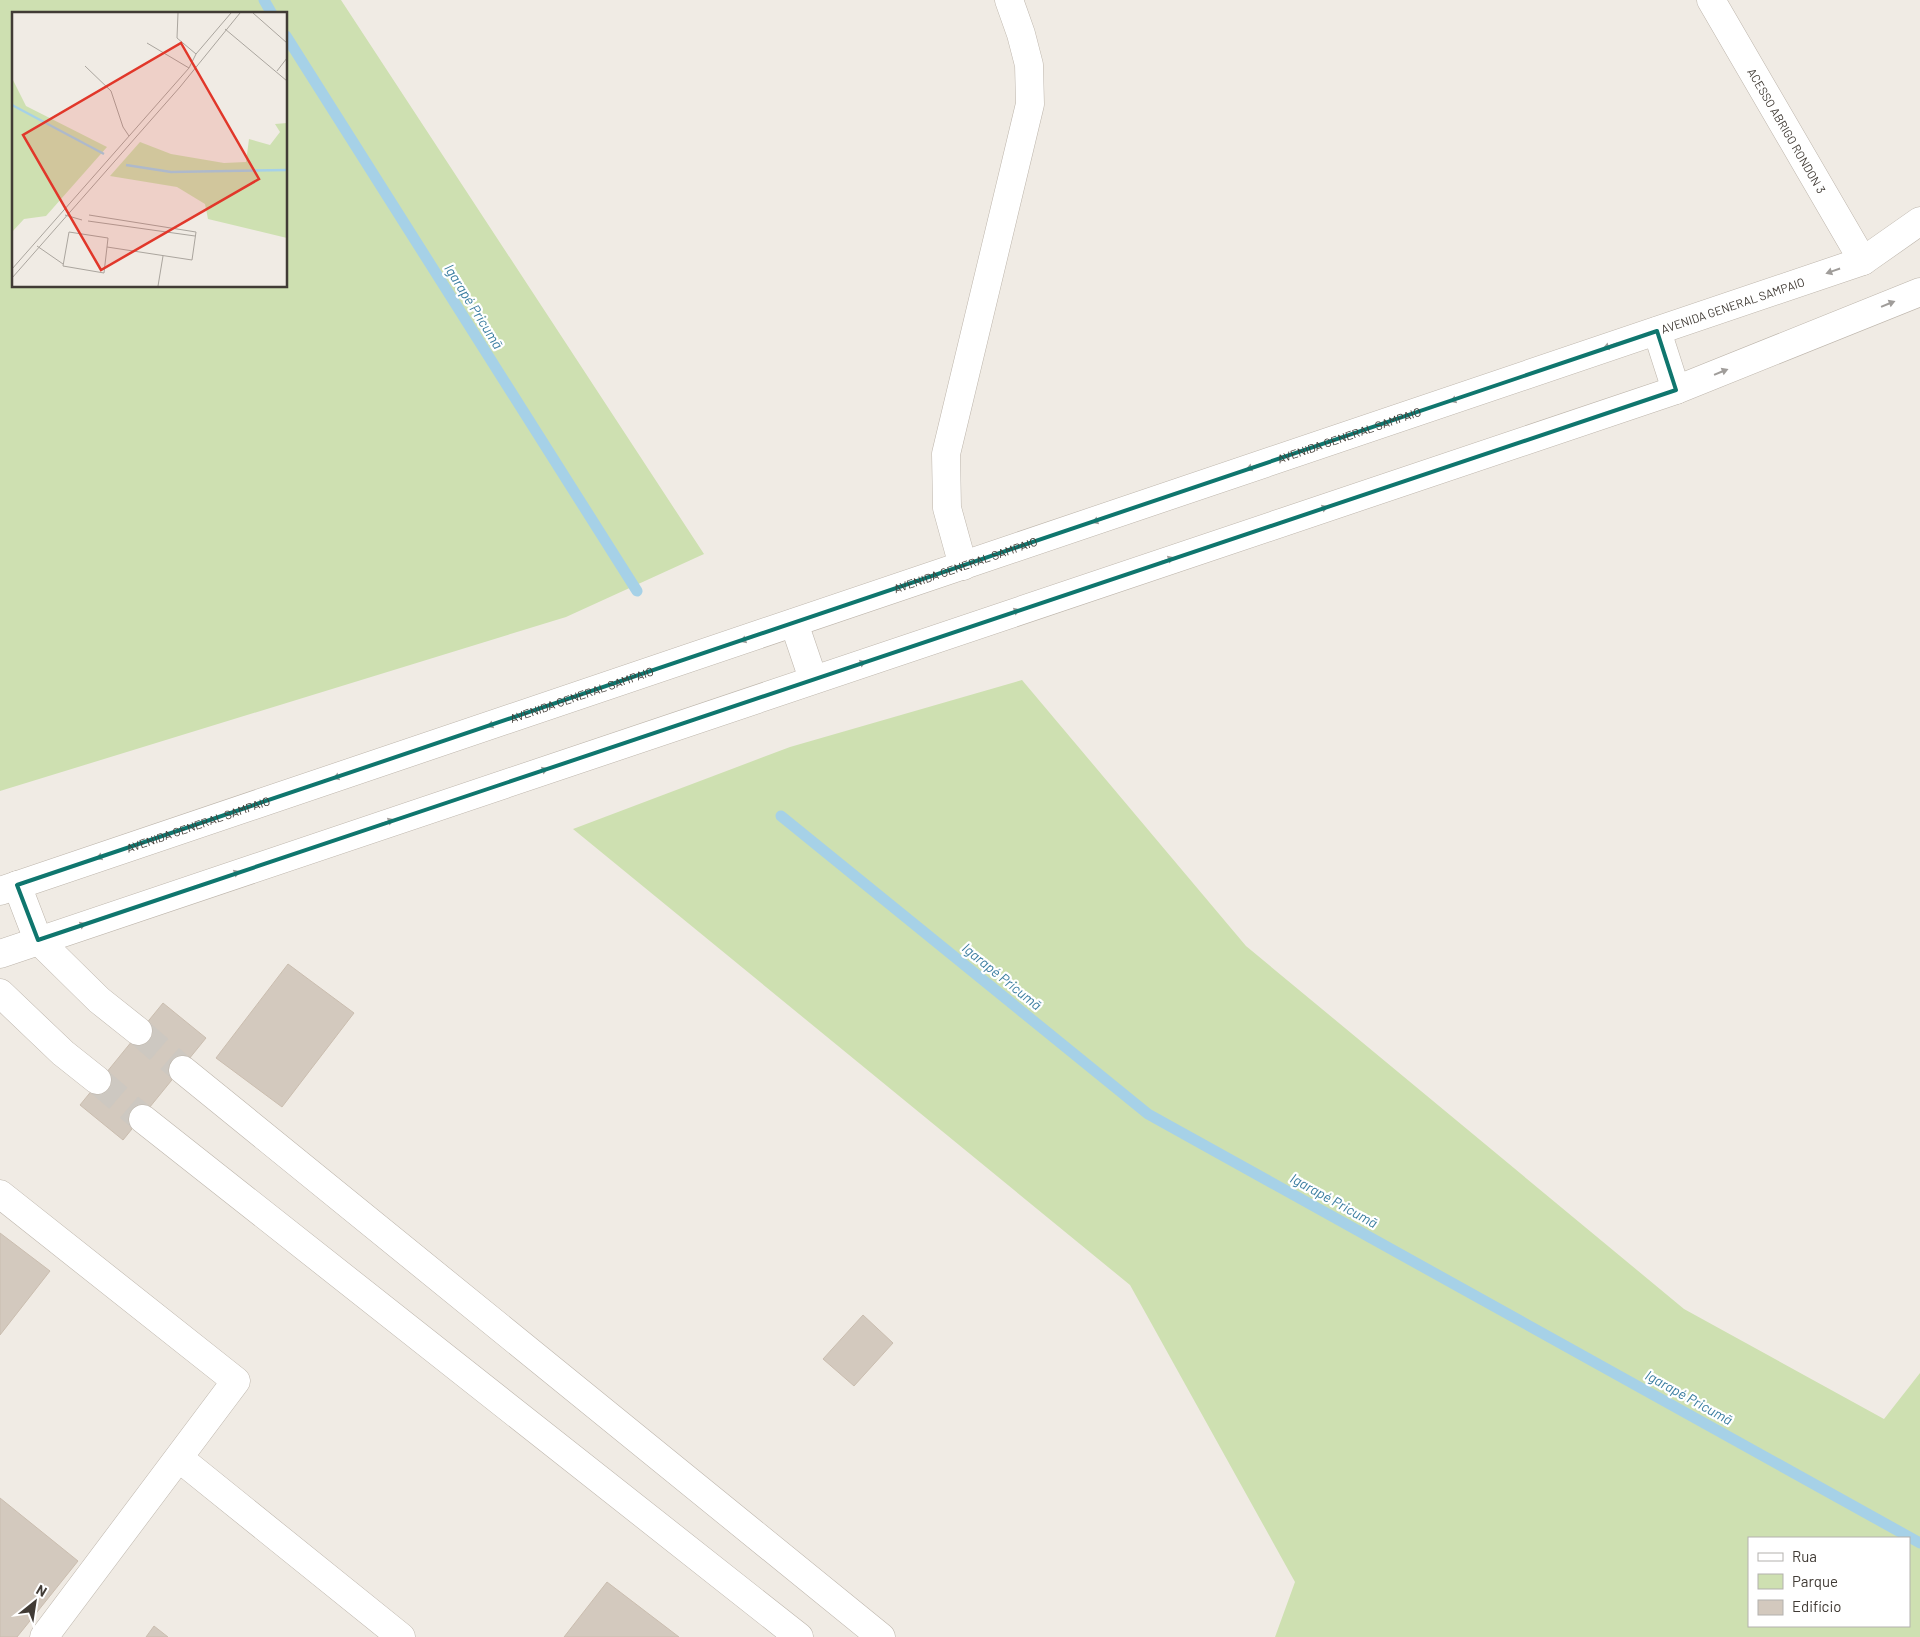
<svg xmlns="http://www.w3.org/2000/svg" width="1920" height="1637" font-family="Barlow,sans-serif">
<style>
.green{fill:#cee0b1;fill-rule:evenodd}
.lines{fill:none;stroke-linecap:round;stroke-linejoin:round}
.stream{stroke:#a6d1e7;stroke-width:11}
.building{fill:#d3c9be;stroke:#cabdaf}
.minor-tunnel{stroke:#cdc8c1;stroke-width:28;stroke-dasharray:28 14;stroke-linecap:butt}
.minor-casing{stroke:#bdb5ab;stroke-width:29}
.minor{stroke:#fff;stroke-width:28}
.oneway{fill:#a09d9a}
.marked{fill:none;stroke:#0f766e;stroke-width:4;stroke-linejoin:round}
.labels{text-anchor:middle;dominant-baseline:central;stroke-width:4.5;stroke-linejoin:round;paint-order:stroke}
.street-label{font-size:12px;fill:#413b35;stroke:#fff}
.water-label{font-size:14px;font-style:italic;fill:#3b7da0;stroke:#fff}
.inset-river{fill:none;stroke:#a6d1e7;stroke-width:2.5}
.inset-road{fill:none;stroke:#aaa59e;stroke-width:1}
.view{fill:#e1372a;fill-opacity:0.15;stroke:#e1372a;stroke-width:2.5}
.inset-edge{fill:none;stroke:#413b35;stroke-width:2.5}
</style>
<rect width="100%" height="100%" fill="#f0ebe4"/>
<g class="green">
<path d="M0,0h341l363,554 -138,63 -566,174zM14,14h272v272h-272z"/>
<path d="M1022,680l224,266 438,363 200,110 36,-46v264h-645l20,-55 -165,-297 -557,-456 217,-82zM1749,1538h160v88h-160z"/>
</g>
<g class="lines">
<g class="stream">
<polyline points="264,0 272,14"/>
<polyline points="286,36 637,591"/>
<polyline points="781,816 1148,1114 1920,1543"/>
</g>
</g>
<g class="building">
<polygon points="288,964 354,1013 282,1107 216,1058"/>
<polygon points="163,1003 206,1038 123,1140 80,1105"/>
<polygon points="0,1233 50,1271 0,1335"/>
<polygon points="863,1315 893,1343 854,1386 823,1359"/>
<polygon points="0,1498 78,1561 17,1637 0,1637"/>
<polygon points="607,1582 679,1637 564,1637"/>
<polygon points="154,1626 168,1637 146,1637"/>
</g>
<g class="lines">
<g class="minor-tunnel">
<polyline points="138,1031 183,1070"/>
<polyline points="97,1080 143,1119"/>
</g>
<g class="minor-casing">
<g id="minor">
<path id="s1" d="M1711,0l152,261"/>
<polyline points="1657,331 1676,390"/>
<polyline points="963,566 947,508 946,454 1030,104 1029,65 1021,34 1009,0"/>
<polyline points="794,623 813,679"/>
<polyline points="17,885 38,940 99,1000 138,1031"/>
<path id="s2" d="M0,891l1863,-630 57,-40"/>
<polyline points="0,954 1676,390 1920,292"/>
<polyline points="0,993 63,1053 97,1080"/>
<polyline points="183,1070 881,1637"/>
<polyline points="143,1119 799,1637"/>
<polyline points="0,1194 236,1381 44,1637"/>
<polyline points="179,1458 401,1637"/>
</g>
</g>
<use href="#minor" class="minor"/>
</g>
<defs><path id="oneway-solid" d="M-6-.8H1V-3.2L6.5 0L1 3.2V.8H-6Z" transform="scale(1.25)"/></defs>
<g class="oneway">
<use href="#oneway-solid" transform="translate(1833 271) rotate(161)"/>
<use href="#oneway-solid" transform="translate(1888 304) rotate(-22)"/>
<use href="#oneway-solid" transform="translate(1610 346) rotate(161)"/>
<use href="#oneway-solid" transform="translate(1721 372) rotate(-22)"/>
<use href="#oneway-solid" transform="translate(1457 399) rotate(161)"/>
<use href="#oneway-solid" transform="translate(1253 467) rotate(161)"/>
<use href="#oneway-solid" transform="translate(1321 509) rotate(-19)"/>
<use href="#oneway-solid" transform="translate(1099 520) rotate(161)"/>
<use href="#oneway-solid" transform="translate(1167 560) rotate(-19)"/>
<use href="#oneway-solid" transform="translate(1013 612) rotate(-19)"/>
<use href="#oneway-solid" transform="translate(747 639) rotate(161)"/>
<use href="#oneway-solid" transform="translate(859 664) rotate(-19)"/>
<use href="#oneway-solid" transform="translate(494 724) rotate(161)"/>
<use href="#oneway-solid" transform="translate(541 771) rotate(-19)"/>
<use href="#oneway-solid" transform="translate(340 776) rotate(161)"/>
<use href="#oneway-solid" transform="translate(387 822) rotate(-19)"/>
<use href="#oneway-solid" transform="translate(103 856) rotate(161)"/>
<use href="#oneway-solid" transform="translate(233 874) rotate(-19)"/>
<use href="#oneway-solid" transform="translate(79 926) rotate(-19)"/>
</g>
<path class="marked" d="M1657,331l19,59 -1638,550 -21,-55z"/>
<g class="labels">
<g class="street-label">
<text stroke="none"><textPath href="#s1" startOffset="151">ACESSO ABRIGO RONDON 3</textPath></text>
<text stroke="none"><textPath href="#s2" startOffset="1829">AVENIDA GENERAL SAMPAIO</textPath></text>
<text stroke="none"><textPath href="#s2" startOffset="1424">AVENIDA GENERAL SAMPAIO</textPath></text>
<text stroke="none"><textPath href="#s2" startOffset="1019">AVENIDA GENERAL SAMPAIO</textPath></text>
<text stroke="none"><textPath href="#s2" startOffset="614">AVENIDA GENERAL SAMPAIO</textPath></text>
<text stroke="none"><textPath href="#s2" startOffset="209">AVENIDA GENERAL SAMPAIO</textPath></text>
</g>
<g class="water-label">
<text transform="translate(474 306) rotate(58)">Igarapé Pricumã</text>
<text transform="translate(1002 976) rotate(39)">Igarapé Pricumã</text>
<text transform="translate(1334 1200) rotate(29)">Igarapé Pricumã</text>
<text transform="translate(1689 1397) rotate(29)">Igarapé Pricumã</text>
</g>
</g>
<g transform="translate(12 12)">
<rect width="275" height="275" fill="#f0ebe4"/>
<path d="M0,66l14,28 81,41 -61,69 -22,3 -12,13zM275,111v115l-79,-19 -3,-15 -28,-17 -67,-11 30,-34 31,12 53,9 22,-1 3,-23 21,6 10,-13 -5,-8z" fill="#cee0b1"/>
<path class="inset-river" d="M0,93l92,49M114,153l45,7 116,-2"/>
<path class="inset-road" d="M166,1l-1,25 19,16M241,1l34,30M213,17l62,52M135,31l42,25M73,54l26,25 12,36 6,9M265,59l10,-13M53,203l17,5M77,203l107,17 -4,28 -85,-13 1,-9 -39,-6 -6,34 41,7 3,-26M76,209l107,15M25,234l26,18M0,257l177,-201 7,-14 35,-41M0,266l168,-191 60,-74M146,274l5,-30"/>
<path class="view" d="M169,31l78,136 -158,91 -78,-135z"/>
<rect width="275" height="275" class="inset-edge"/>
</g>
<rect x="1748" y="1537" width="162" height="90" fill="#ffffff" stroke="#b3b1ae"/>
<rect x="1758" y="1553" width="25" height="8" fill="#ffffff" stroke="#b3b1ae"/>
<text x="1792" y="1562" font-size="15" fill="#413b35">Rua</text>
<rect x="1758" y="1574" width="25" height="15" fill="#cee0b1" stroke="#b3b1ae"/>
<text x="1792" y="1587" font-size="15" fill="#413b35">Parque</text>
<rect x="1758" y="1600" width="25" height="15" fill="#d3c9be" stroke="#b3b1ae"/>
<text x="1792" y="1612" font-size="15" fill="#413b35">Edifício</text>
<g transform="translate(35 1602) rotate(30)" stroke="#ffffff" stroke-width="4" paint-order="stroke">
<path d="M0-4L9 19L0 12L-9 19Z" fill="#413b35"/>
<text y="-8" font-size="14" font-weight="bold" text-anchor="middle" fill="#413b35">N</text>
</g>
</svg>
